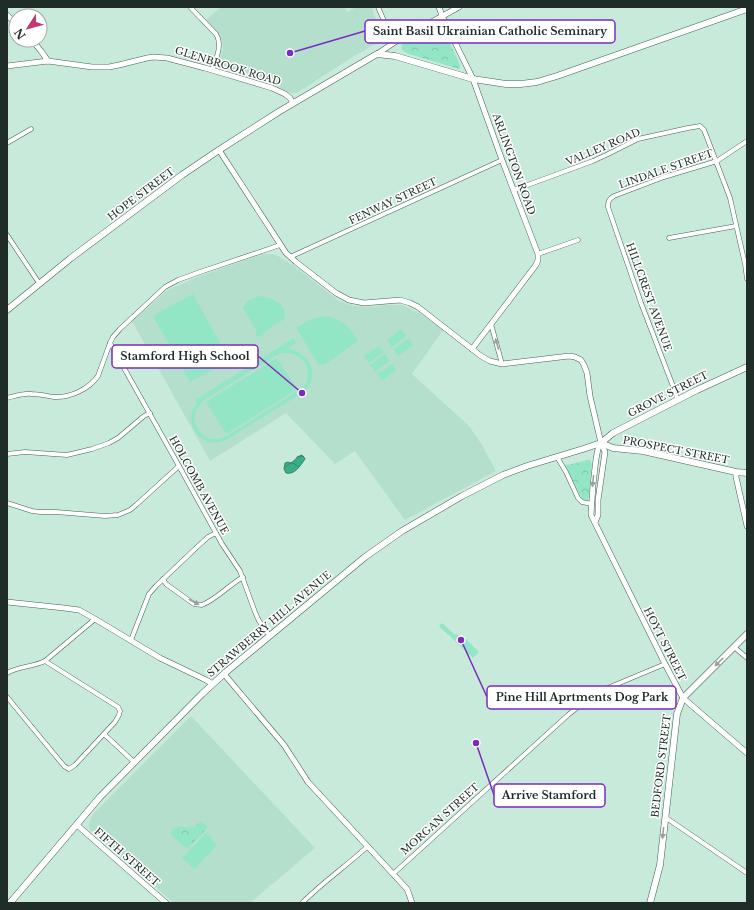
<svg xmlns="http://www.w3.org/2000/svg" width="754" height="910" font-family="'Libre Baskerville',serif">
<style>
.built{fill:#b4dfcd}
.grass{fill:#93e6c5;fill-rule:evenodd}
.forest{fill:url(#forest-crowns)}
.water{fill:url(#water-waves);stroke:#33876b}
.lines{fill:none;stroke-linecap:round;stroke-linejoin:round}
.minor-casing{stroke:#436256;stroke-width:5}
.tertiary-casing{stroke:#436256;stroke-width:6}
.secondary-casing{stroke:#436256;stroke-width:7}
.minor{stroke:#fff;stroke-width:4}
.tertiary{stroke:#fff;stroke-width:5}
.secondary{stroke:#fff;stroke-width:6}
.oneway{fill:#9aa09e}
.labels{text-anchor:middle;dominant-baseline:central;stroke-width:3;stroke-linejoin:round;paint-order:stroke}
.street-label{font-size:10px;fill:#1f2c27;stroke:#fff}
.leader{fill:none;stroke:#7b2cbf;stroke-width:1.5}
.callout-dot{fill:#7b2cbf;stroke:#fff;stroke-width:1.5}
.callout{fill:#fff;stroke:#7b2cbf;stroke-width:1.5}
.callout-label{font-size:11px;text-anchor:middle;font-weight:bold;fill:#1f2c27}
</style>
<defs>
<pattern id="forest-crowns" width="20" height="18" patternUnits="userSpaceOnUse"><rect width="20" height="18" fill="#93e6c5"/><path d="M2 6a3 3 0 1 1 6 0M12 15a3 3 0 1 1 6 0" fill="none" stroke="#7ec5a9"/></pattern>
<pattern id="water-waves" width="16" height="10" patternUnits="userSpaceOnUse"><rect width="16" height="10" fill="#3bae88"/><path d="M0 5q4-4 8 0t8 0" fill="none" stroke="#318e6f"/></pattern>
</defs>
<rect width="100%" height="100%" fill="#c7eada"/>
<g class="built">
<polygon points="221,7 345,7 347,12 356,7 372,7 374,15 385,38 351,58 300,91 297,93 291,93 285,91 276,84 253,78 217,66 223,49 222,40 219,34 206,20"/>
<polygon points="263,254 274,254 278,256 294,266 339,301 355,306 370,307 387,305 402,305 421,314 443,330 412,374 469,426 482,445 496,471 405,520 355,451 335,464 286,413 210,461 132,321 168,290 197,277"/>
<polygon points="191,716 315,848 250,903 174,903 91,831 89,828 89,825 91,818 95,812"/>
</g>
<g class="grass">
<polygon points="193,294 230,361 190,382 153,316"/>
<path d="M260,296c11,1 29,9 24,23l-18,12 -4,5 -3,1 -3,-1v-6l-13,-22c3,-7 10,-10 17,-12z"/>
<path d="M325,316c15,1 27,13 33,25l-34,24h-5l-23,-37 13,-8z"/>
<polygon points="401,329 406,336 392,347 387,340"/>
<path d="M294,338l2,5 -8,5c17,4 31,20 21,38 -2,2 -5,5 -7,7l-74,46c-6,3 -12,5 -19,3 -16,-4 -24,-26 -12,-39l-2,-3zM283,353c6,0 11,0 16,4 9,6 12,20 5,29 -1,2 -3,3 -5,4l-72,46c-5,2 -10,4 -16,3 -11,-3 -18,-15 -16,-25 1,-6 6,-10 9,-14l73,-45z"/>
<polygon points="408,339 413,345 398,356 393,349"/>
<polygon points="379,346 384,352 369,363 364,356"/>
<polygon points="385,354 390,361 375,372 370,365"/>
<polygon points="277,358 297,389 226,434 206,402"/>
<polygon points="392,364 396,370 382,381 377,374"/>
<polygon points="206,833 217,845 194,869 182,858"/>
</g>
<g class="forest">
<path d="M437,24h3l2,2 18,39v3l-1,1 -50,-15c-5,-2 -11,-5 -6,-11z"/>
<polygon points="587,460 590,460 592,466 588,501 582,499 565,465 572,464"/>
<polygon points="442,623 454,634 463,636 479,652 473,658 439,626"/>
<path d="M201,821l7,6 -20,21h-2l-15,-13v-3c9,-11 13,-2 22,-5 3,-1 5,-4 8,-6z"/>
</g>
<path class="water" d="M302,455l2,2 1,2c-5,7 -10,16 -19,14l-2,-4 1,-6 3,-1 3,1 5,-4 1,-2z"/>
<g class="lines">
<g class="minor-casing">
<g id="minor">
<path d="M190,7l26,27c7,11 0,25 -4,36"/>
<polyline points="378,7 385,23 395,42"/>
<polyline points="7,143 31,129"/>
<polyline points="514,190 593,161 606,155 638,139 688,128 700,126 704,130 706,135 730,198 745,264 747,279"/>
<polyline points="7,235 39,283"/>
<polyline points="669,238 736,226"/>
<polyline points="538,254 578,240"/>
<polyline points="290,257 502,160"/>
<polyline points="491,324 502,364"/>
<polyline points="110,343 179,466 222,544 240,571 255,612 259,621 270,636"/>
<path d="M7,398c8,-2 17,-5 25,-4 7,0 15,2 22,3 16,1 35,-8 44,-21l12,-33 3,-6 7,-8 45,-42 13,-7 22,-8 80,-27"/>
<path d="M677,400l-1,-6 -35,-91 -33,-96c0,-6 1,-8 6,-11l50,-19 53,-16 30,-20"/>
<polyline points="7,454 25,452 67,455 92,449 109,443 118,438 144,416 150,413"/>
<polyline points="557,457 566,472 578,498 582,502 592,504"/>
<polyline points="7,503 32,511 40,512 56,512 105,516 118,515 130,510 136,505 179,466"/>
<path d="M163,579l3,5 28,20 8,1c15,-6 27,-20 41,-28"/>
<polyline points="131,640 149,594 156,586 197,547 208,537 216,533"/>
<polyline points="734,647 747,658"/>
<path d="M7,673c12,-7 26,-6 38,-12l50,-42"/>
<polyline points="7,697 64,766 69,769 75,765 115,722 119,715 120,711 118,707 45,661"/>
<polyline points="104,734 134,762"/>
<polyline points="665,817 747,873"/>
<polyline points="393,874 568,715 589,698 610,687 665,664"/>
<path d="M302,903c20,-20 44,-37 65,-56"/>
</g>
</g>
<g class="tertiary-casing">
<g id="tertiary">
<polyline points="439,7 442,16 473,79 502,160 538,254 538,260 536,265 472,349"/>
<polyline points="7,15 16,24"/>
<polyline points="32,40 41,51 48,61"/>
<polyline points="377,54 395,42 459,7"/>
<polyline points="7,66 48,61 92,67 109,67 119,65 147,58 153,57 167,58 205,68 272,88 285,94 290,98 293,103"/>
<polyline points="219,150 286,253 296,262 336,293 349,300 364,303 400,300 410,303 418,307 481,356 490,361 502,364 569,356 575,357 581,360 584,365 587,373 590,396 601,443 605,452 598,500 598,515 595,522"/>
<polyline points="601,443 598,449 596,459 593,485 591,515 665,664 683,698 747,753"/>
<polyline points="736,472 736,477 747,526"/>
<polyline points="7,602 64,608 79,610 95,619 160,658 206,680 213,684"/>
<polyline points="224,674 284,745 308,782 407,889 409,894 412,903"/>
<polyline points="77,825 166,903"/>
</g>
</g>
<g class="secondary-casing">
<g id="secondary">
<polyline points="7,310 71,258 182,175 219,150 280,111 377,54 395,56 473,79 506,84 521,84 537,82 557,76 747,9"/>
<polyline points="601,443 613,448 643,451 736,472 747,473"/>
<polyline points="10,903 100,797 202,694 226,672 365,557 402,531 462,496 503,475 527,466 583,449 601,443 613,433 697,390 747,367"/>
<polyline points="650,903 660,865 677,714 683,698 747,634"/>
</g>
</g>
<use href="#minor" class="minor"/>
<use href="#tertiary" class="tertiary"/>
<use href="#secondary" class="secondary"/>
</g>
<defs><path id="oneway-solid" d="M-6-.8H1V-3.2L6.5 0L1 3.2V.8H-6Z"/></defs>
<g class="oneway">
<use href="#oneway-solid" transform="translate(497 344) rotate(-106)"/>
<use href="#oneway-solid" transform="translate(593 481) rotate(96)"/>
<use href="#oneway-solid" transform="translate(194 602) rotate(28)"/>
<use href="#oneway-solid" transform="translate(719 662) rotate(135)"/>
<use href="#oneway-solid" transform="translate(663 833) rotate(96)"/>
</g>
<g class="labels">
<g class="street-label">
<text transform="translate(228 66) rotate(17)">GLENBROOK ROAD</text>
<text transform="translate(603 147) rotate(-23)">VALLEY ROAD</text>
<text transform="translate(514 164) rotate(70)">ARLINGTON ROAD</text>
<text transform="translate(666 169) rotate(-19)">LINDALE STREET</text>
<text transform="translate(141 194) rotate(-37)">HOPE STREET</text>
<text transform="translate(393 201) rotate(-25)">FENWAY STREET</text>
<text transform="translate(649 297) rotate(70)">HILLCREST AVENUE</text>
<text transform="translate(668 394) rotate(-27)">GROVE STREET</text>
<text transform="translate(676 450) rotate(11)">PROSPECT STREET</text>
<text transform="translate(199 485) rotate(61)">HOLCOMB AVENUE</text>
<text transform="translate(269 624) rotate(-40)">STRAWBERRY HILL AVENUE</text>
<text transform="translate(665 644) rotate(63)">HOYT STREET</text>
<text transform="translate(661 766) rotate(-83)">BEDFORD STREET</text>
<text transform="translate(440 819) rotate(-42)">MORGAN STREET</text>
<text transform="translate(127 857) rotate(41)">FIFTH STREET</text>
</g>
</g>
<path class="leader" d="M290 53L365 31M302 393L258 356M461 640L487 697M476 743L494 795"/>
<g class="callout-dot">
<circle cx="290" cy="53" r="4"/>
<circle cx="302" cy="393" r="4"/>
<circle cx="461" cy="640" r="4"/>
<circle cx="476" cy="743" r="4"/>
</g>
<g class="callout">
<rect x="365" y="20" width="250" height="23" rx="4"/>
<rect x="112" y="345" width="146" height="23" rx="4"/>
<rect x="487" y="686" width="189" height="23" rx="4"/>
<rect x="494" y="784" width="111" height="23" rx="4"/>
</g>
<g class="callout-label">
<text x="490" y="35">Saint Basil Ukrainian Catholic Seminary</text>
<text x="185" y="360">Stamford High School</text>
<text x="582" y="701">Pine Hill Aprtments Dog Park</text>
<text x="549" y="799">Arrive Stamford</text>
</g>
<rect width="754" height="910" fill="none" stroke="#1f2c27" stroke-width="16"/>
<g transform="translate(28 28) rotate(234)"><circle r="19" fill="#ffffff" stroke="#a5aba9"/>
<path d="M0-3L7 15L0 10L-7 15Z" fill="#c23871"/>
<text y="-6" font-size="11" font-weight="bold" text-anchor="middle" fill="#1f2c27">N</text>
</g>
</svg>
